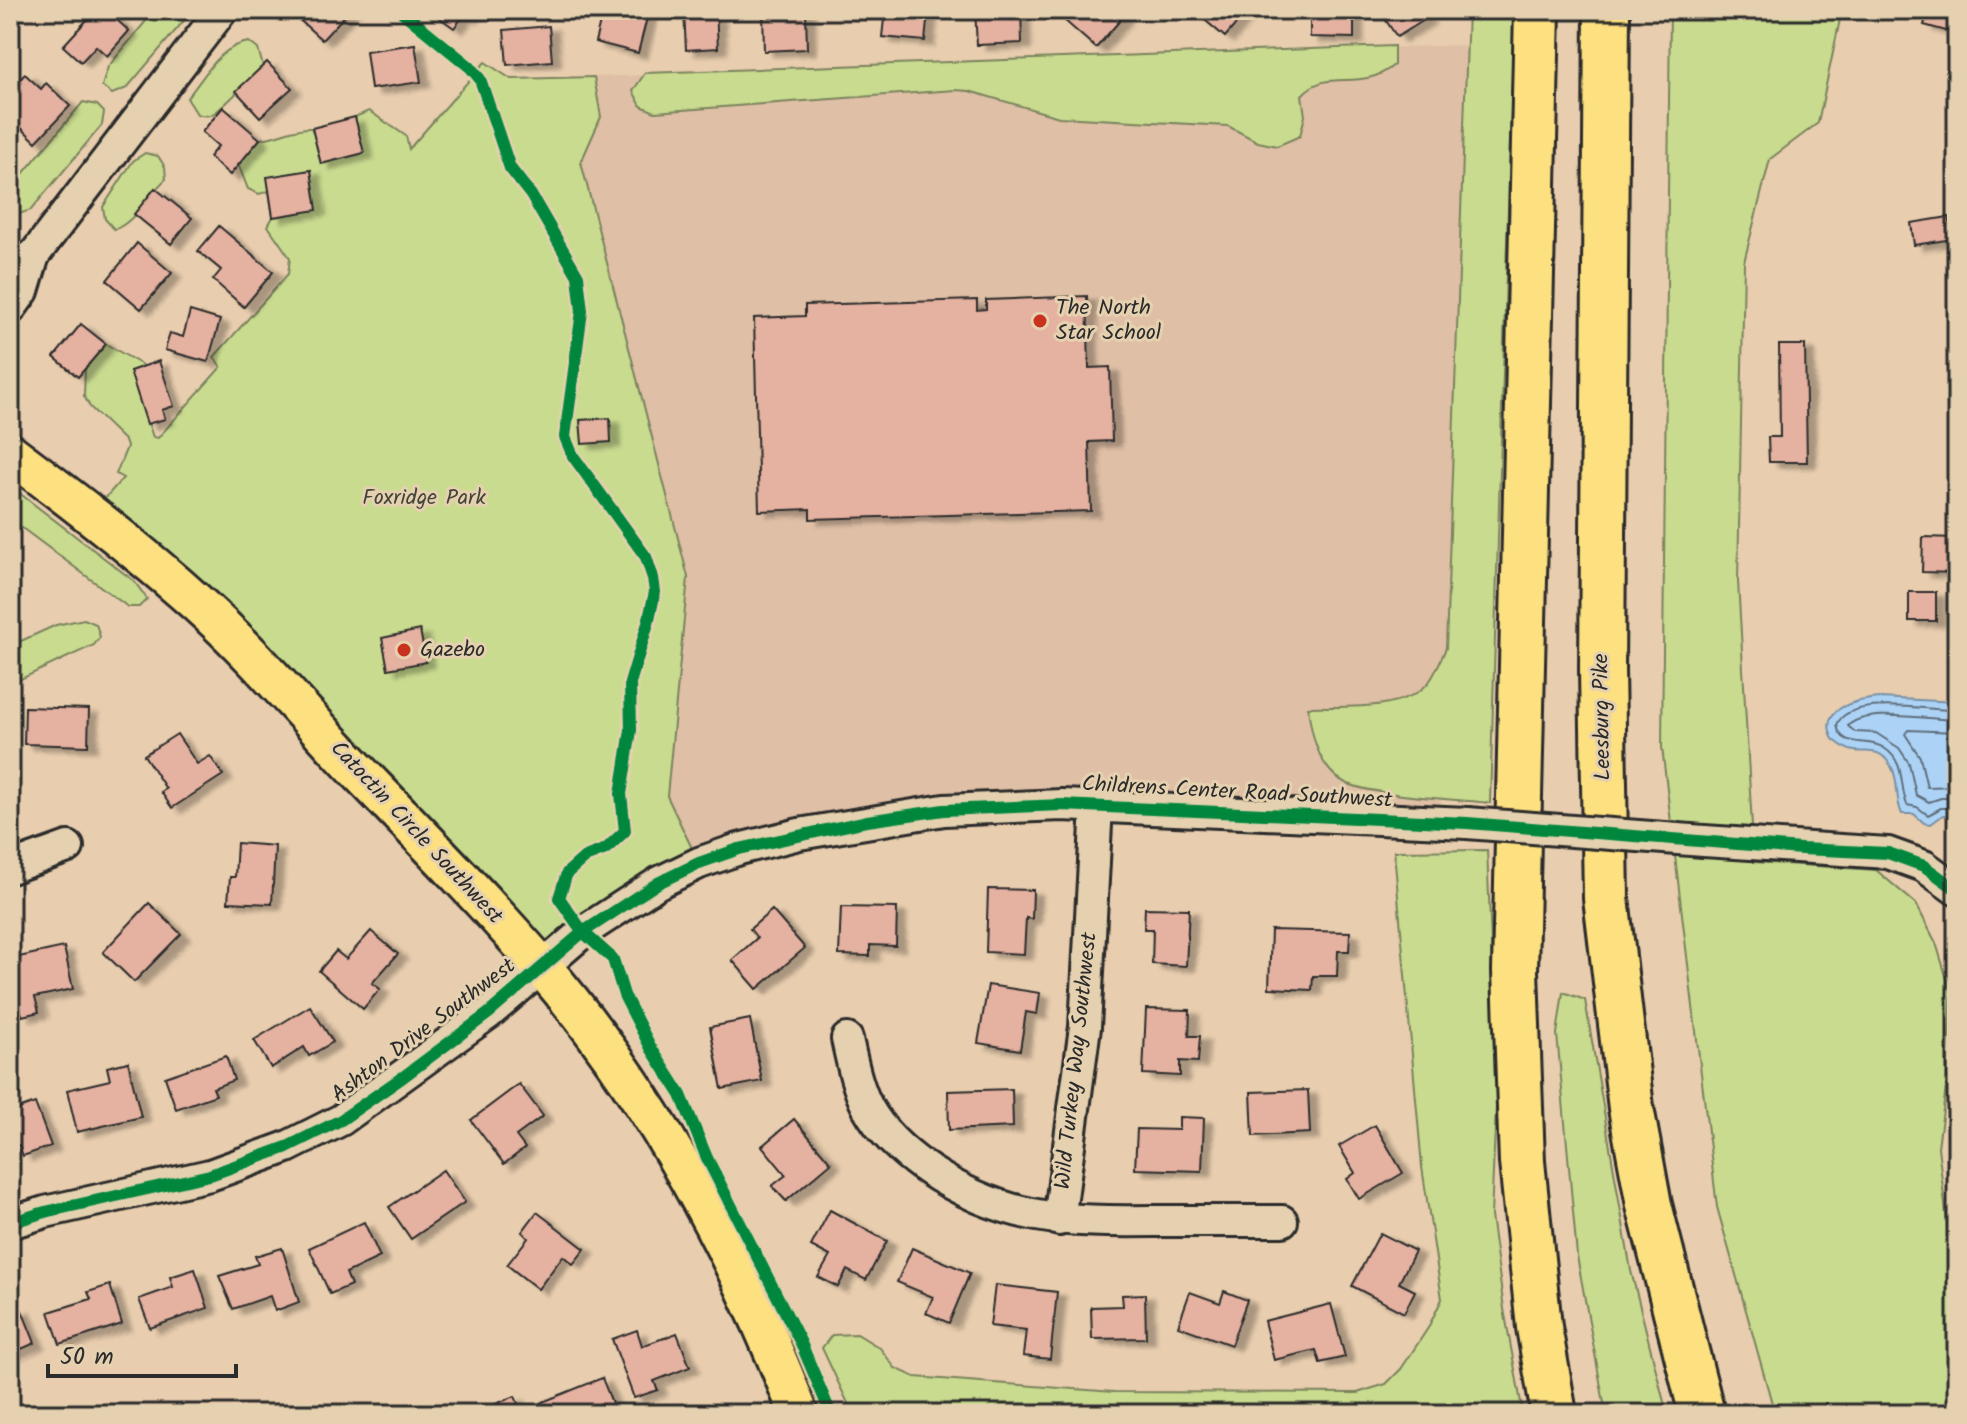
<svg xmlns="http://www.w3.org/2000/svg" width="1967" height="1424" font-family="Kalam,sans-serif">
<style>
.built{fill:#dfbfa5}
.green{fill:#c9db8f;stroke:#7a835d;stroke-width:2}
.water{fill:#acd3f6;stroke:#7890a5;stroke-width:2}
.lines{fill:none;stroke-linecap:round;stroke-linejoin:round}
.shore{stroke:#5f6e7c;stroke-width:2}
.building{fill:#e5b1a0;stroke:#2b2b2b;stroke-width:2;filter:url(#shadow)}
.minor-casing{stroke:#2b2b2b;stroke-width:36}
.major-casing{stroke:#2b2b2b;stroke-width:44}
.highway-casing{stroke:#2b2b2b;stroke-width:50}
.minor{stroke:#e5d1af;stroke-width:30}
.major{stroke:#fde080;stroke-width:38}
.highway{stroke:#fde080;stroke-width:44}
.minor-bridge-casing{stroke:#2b2b2b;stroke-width:36;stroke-linecap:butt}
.minor-bridge{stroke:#e5d1af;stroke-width:30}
.cycleway-casing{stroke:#e5d1af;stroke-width:17}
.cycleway{stroke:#00873e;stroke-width:12}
.poi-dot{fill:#c8321e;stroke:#e5d1af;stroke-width:3}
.labels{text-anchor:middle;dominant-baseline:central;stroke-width:6;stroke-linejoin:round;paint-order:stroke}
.poi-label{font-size:22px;fill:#2b2b2b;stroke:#e5d1af;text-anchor:start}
.park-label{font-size:22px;fill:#43453a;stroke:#e5d1af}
.street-label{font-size:22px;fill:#2b2b2b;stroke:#e5d1af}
</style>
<defs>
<filter id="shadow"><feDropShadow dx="9" dy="5" stdDeviation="2" flood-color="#0004"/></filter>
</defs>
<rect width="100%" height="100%" fill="#e8cdae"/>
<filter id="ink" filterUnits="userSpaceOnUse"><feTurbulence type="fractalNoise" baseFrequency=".0125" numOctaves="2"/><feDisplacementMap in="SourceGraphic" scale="16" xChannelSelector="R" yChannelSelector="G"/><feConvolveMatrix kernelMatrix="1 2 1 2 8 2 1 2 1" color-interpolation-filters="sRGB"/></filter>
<g filter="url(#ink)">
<polygon class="built" points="1468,45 1440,821 1062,805 699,863 667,796 688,577 581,162 601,117 594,77"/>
<g class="green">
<polygon points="155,10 193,10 127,88 112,94 102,86 108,67"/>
<path d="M1468,10h46l-24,793c-33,-4 -120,-7 -146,-21 -26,-14 -33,-49 -36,-75 35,-1 97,5 121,-25 7,-9 12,-23 17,-34z"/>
<polygon points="1670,10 1842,10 1818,123 1770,159 1744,262 1738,581 1754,862 1876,870 1916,904 1936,943 1951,992 1947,1080 1938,1147 1948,1229 1957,1254 1957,1414 1775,1414 1717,1207 1662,747"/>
<path d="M249,42l9,7 5,17c-11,10 -43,47 -53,49 -3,1 -10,0 -13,-1l-10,-16c17,-20 33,-53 62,-56z"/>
<path d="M1394,46v19c-34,29 -66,1 -92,30l3,21 -5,20 -23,10 -19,-4 -30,-16 -169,-9 -90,-26 -14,-1 -300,22 -14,-6 -8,-15 12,-18z"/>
<path d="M485,62l26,17 83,-2 7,40 -20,45 107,415 -21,219 32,67 -158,104 -451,-452 33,-37 -7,-4 11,-27 -2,-6 -35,-34 -6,-11 1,-27 21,-25 38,22 -14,6 23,65 5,1 63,-71 -7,-10 74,-83 2,-16 -22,-32 5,-9 -4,-26 -10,3 -11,-5 -10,-25 22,-25c19,-2 33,-12 52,-11l9,36 42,-11 -8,-36 14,-6 37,25 3,13z"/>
<polygon points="83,102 97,105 104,112 102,125 31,210 16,215 10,210 11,188"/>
<path d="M145,153l13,3 7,11 1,12c-16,13 -33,46 -52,50l-9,-10 -2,-12 30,-46z"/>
<polygon points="10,486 134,581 147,599 139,607 128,607 10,519"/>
<polygon points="84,619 96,624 100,637 94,645 10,684 10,646 56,625"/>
<polygon points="1487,850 1497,1084 1491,1216 1504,1309 1523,1414 853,1414 822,1348 832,1335 857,1334 880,1348 895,1368 915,1377 1114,1392 1357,1393 1386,1384 1401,1369 1428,1328 1442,1299 1422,1167 1394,851"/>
<polygon points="1563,992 1585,1000 1631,1271 1667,1414 1606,1414 1577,1256 1557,1034"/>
</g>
<path class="water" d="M1879,698l78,4v114l-14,-1 -12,9 -7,-1 -10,-9h-12c-7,-14 -3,-30 -9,-44 -12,-26 -25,-15 -43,-20 -6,-2 -12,-7 -17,-11 -16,-31 23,-39 46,-41z"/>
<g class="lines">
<g class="shore">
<path d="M1957,710c-27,1 -109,-16 -120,15 4,25 32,12 47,23 22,14 15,37 23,57l10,2 11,8 13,-7h16"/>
<path d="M1957,720c-25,0 -92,-13 -109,6l7,6 21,1 23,15 10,15 7,32 13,7 12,-4h16"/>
<polyline points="1957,732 1908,730 1905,734 1920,757 1927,787 1957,786"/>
</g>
</g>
<g class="building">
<polygon points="96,10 106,10 129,31 107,56 96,46 81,62 63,46"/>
<polygon points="296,10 350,10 322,40 293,14"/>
<polygon points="474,10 468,18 464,15 454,28 430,11"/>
<polygon points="603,10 649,10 638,53 595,42"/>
<polygon points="684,10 716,10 718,48 686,50"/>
<polygon points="763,10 806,10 807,49 764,51"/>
<polygon points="885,10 928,12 925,41 882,37"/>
<polygon points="975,10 1021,10 1022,43 977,45"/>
<polygon points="1072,10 1115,10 1123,17 1096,48 1064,20"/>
<polygon points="1193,10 1248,10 1225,37"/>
<polygon points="1310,10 1354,10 1354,38 1310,37"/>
<polygon points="1379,10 1420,10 1426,19 1397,37"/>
<polygon points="1928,10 1957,10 1957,34 1924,25"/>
<polygon points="549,26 552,61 507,65 504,30"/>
<polygon points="415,44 421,82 371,89 366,51"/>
<polygon points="267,62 292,88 260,117 236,91"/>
<polygon points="25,74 41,89 46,83 70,106 36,142 10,117 10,90"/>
<polygon points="223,107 260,139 230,175 209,157 218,146 202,132"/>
<polygon points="355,117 364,153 321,164 312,128"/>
<polygon points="311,170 317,210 273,217 267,177"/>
<polygon points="155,188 192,218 171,244 134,214"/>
<polygon points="1949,217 1953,239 1914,245 1911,223"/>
<polygon points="219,226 273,272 244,307 213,280 221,270 198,251"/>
<polygon points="137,243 172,273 141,309 107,280"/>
<polygon points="1087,296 1089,368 1110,367 1112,441 1089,442 1091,511 810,519 810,509 759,511 754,318 805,316 805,305 977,300 977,310 986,309 986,300"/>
<polygon points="190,311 220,320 208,362 165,350 170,333 183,337"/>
<polygon points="81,324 106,344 78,377 54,357"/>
<polygon points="1779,345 1805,345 1807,462 1769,462 1768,437 1780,437"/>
<polygon points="159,361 174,406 162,410 165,419 147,424 130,371"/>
<polygon points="610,418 611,442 582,444 580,420"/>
<polygon points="1923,537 1957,538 1957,573 1922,572"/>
<rect x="1909" y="592" width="27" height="29"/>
<polygon points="420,630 426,662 388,669 382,638"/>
<polygon points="25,707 89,709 88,746 24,744"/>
<polygon points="177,734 197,764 210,756 223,775 172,808 161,792 166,789 144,755"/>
<polygon points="237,843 275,846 272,904 228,902 230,877 235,877"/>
<polygon points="988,889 1033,890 1032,919 1026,918 1024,954 986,952"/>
<polygon points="149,903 181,934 134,982 103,952"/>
<polygon points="841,907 897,908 896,946 870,945 870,956 839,955"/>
<polygon points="1145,908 1189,909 1186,966 1152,964 1153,929 1144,929"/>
<polygon points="772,910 805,948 757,989 732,960 757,938 750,929"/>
<polygon points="1271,930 1350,932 1349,951 1338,951 1337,976 1313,976 1312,990 1269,988"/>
<polygon points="371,931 398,954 372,983 380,989 363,1009 319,971 336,951 346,959"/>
<polygon points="64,947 73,989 35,997 39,1012 22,1016 18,999 10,1001 10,959"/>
<polygon points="988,985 1040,993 1037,1014 1026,1012 1020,1050 978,1043"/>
<polygon points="310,1006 333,1042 309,1056 304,1047 271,1068 254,1040"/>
<polygon points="1146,1009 1190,1010 1189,1036 1200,1036 1198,1062 1180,1061 1180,1076 1143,1074"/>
<polygon points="750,1019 762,1081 722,1089 710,1027"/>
<polygon points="226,1056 234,1080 213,1088 216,1095 176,1109 165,1077"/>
<polygon points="128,1062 141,1117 77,1132 67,1090 110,1080 107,1067"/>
<polygon points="519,1084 543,1116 516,1136 525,1148 504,1164 471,1120"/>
<polygon points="1012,1089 1013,1127 949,1130 948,1091"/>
<polygon points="1308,1090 1310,1133 1253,1136 1251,1092"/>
<polygon points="35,1103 51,1146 23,1156 19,1145 10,1148 10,1112"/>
<polygon points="1179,1117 1204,1118 1202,1171 1135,1169 1137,1129 1179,1130"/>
<polygon points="794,1119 831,1163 786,1201 772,1186 786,1175 762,1146"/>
<polygon points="1375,1125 1403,1173 1359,1199 1347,1179 1355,1173 1339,1146"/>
<polygon points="443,1170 465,1202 411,1239 389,1207"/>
<polygon points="830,1210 887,1241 866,1280 847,1270 838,1287 818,1277 830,1256 811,1246"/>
<polygon points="537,1212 585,1249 573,1264 563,1256 538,1289 507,1265 528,1238 522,1232"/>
<polygon points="364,1222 380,1257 346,1273 351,1285 330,1294 309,1248"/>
<polygon points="1380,1233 1415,1251 1399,1283 1415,1291 1404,1313 1352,1286"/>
<polygon points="282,1248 299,1302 275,1311 270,1296 233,1309 219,1276 258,1264 255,1256"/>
<polygon points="912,1248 970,1273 949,1323 926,1313 933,1297 897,1282"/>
<polygon points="195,1269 208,1308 150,1328 139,1299 173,1287 170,1277"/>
<polygon points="110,1285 122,1324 60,1344 49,1312 91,1299 88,1292"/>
<polygon points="995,1285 1057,1292 1050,1359 1023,1356 1026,1330 990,1326"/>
<polygon points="1224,1291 1247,1300 1231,1345 1178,1326 1190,1292 1220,1303"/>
<polygon points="1145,1294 1146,1338 1092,1339 1091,1307 1123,1306 1122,1295"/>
<polygon points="1331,1304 1345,1357 1320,1363 1316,1350 1274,1360 1264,1321"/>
<polygon points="21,1308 35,1343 10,1354 10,1312"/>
<polygon points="637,1330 642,1346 677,1333 690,1367 654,1381 658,1390 634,1398 612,1339"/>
<polygon points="602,1378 614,1408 599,1414 545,1414 540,1403"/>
<polygon points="515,1396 522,1414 472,1414"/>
</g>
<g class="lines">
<g class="minor-casing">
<g id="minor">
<polyline points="10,269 34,255 38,250 222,10"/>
<polyline points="10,309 23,291 34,255"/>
<polyline points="1704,841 1888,853 1924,866 1957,890"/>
<polyline points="10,868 68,847"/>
<path d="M847,1039c5,23 10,48 21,69 14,25 36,45 59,61 77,52 138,53 227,52 43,0 85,0 128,0"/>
<polyline points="1059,1220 1085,1027 1097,806"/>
<polyline points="10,1223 45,1212 210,1175 287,1147 341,1120 489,1013 583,932 658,883 699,863 739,849 799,834 944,810 1062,805 1467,823"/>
</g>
</g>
<g class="major-casing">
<path id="major" d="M10,453c64,48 128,97 188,151 56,50 105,109 157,164 63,65 127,130 186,198 112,129 197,290 258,448"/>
</g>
<g class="highway-casing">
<g id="highway">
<polyline points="1537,10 1515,971 1522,1162 1539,1327 1554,1414"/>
<polyline points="1607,10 1602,670 1606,898 1631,1108 1649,1205 1702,1414"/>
</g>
</g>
<use href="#minor" class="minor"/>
<use href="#major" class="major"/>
<use href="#highway" class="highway"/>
<g class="minor-bridge-casing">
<polyline id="minor-bridge" points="1467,823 1704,841"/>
</g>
<use href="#minor-bridge" class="minor-bridge"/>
<g class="cycleway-casing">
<g id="cycleway">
<polyline points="400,10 470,67 480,79 510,168 531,195 578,276 582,311 565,437 573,456 646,557 653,578 655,592 648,623 630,683 631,730 621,794 625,831 606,849 585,857 567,873 559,898 583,932 613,959 624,995 651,1048 681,1095 707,1158 801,1343 831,1414"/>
<polyline points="10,1223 45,1212 210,1175 287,1147 341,1120 403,1077 489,1013 583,932 658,883 699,863 739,849 867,821 944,810 1062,805 1467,823 1801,849 1888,853 1924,866 1957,890"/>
</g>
</g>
<use href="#cycleway" class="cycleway"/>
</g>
</g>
<g class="poi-dot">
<circle cx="1040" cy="321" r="8"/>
<circle cx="404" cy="650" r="8"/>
</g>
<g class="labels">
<g class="poi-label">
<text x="1056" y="308">The North<tspan x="1056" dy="25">Star School</tspan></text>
<text x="420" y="650">Gazebo</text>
</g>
<g class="park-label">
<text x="424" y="498">Foxridge Park</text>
</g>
<g class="street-label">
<text transform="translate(1603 717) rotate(-91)">Leesburg Pike</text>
<text transform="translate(1237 793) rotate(3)">Childrens Center Road Southwest</text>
<text transform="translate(416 833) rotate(47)">Catoctin Circle Southwest</text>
<text transform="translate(424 1031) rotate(-37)">Ashton Drive Southwest</text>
<text transform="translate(1077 1061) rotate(-84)">Wild Turkey Way Southwest</text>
</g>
</g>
<rect width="1967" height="1424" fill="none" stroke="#e5d1af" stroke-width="40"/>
<rect x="20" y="20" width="1927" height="1384" fill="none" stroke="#2b2b2b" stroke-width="3" filter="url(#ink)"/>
<path d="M48 1364v12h188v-12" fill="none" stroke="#2b2b2b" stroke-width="4"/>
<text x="60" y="1364" font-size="24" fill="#2b2b2b" stroke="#e5d1af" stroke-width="6" paint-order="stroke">50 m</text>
</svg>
